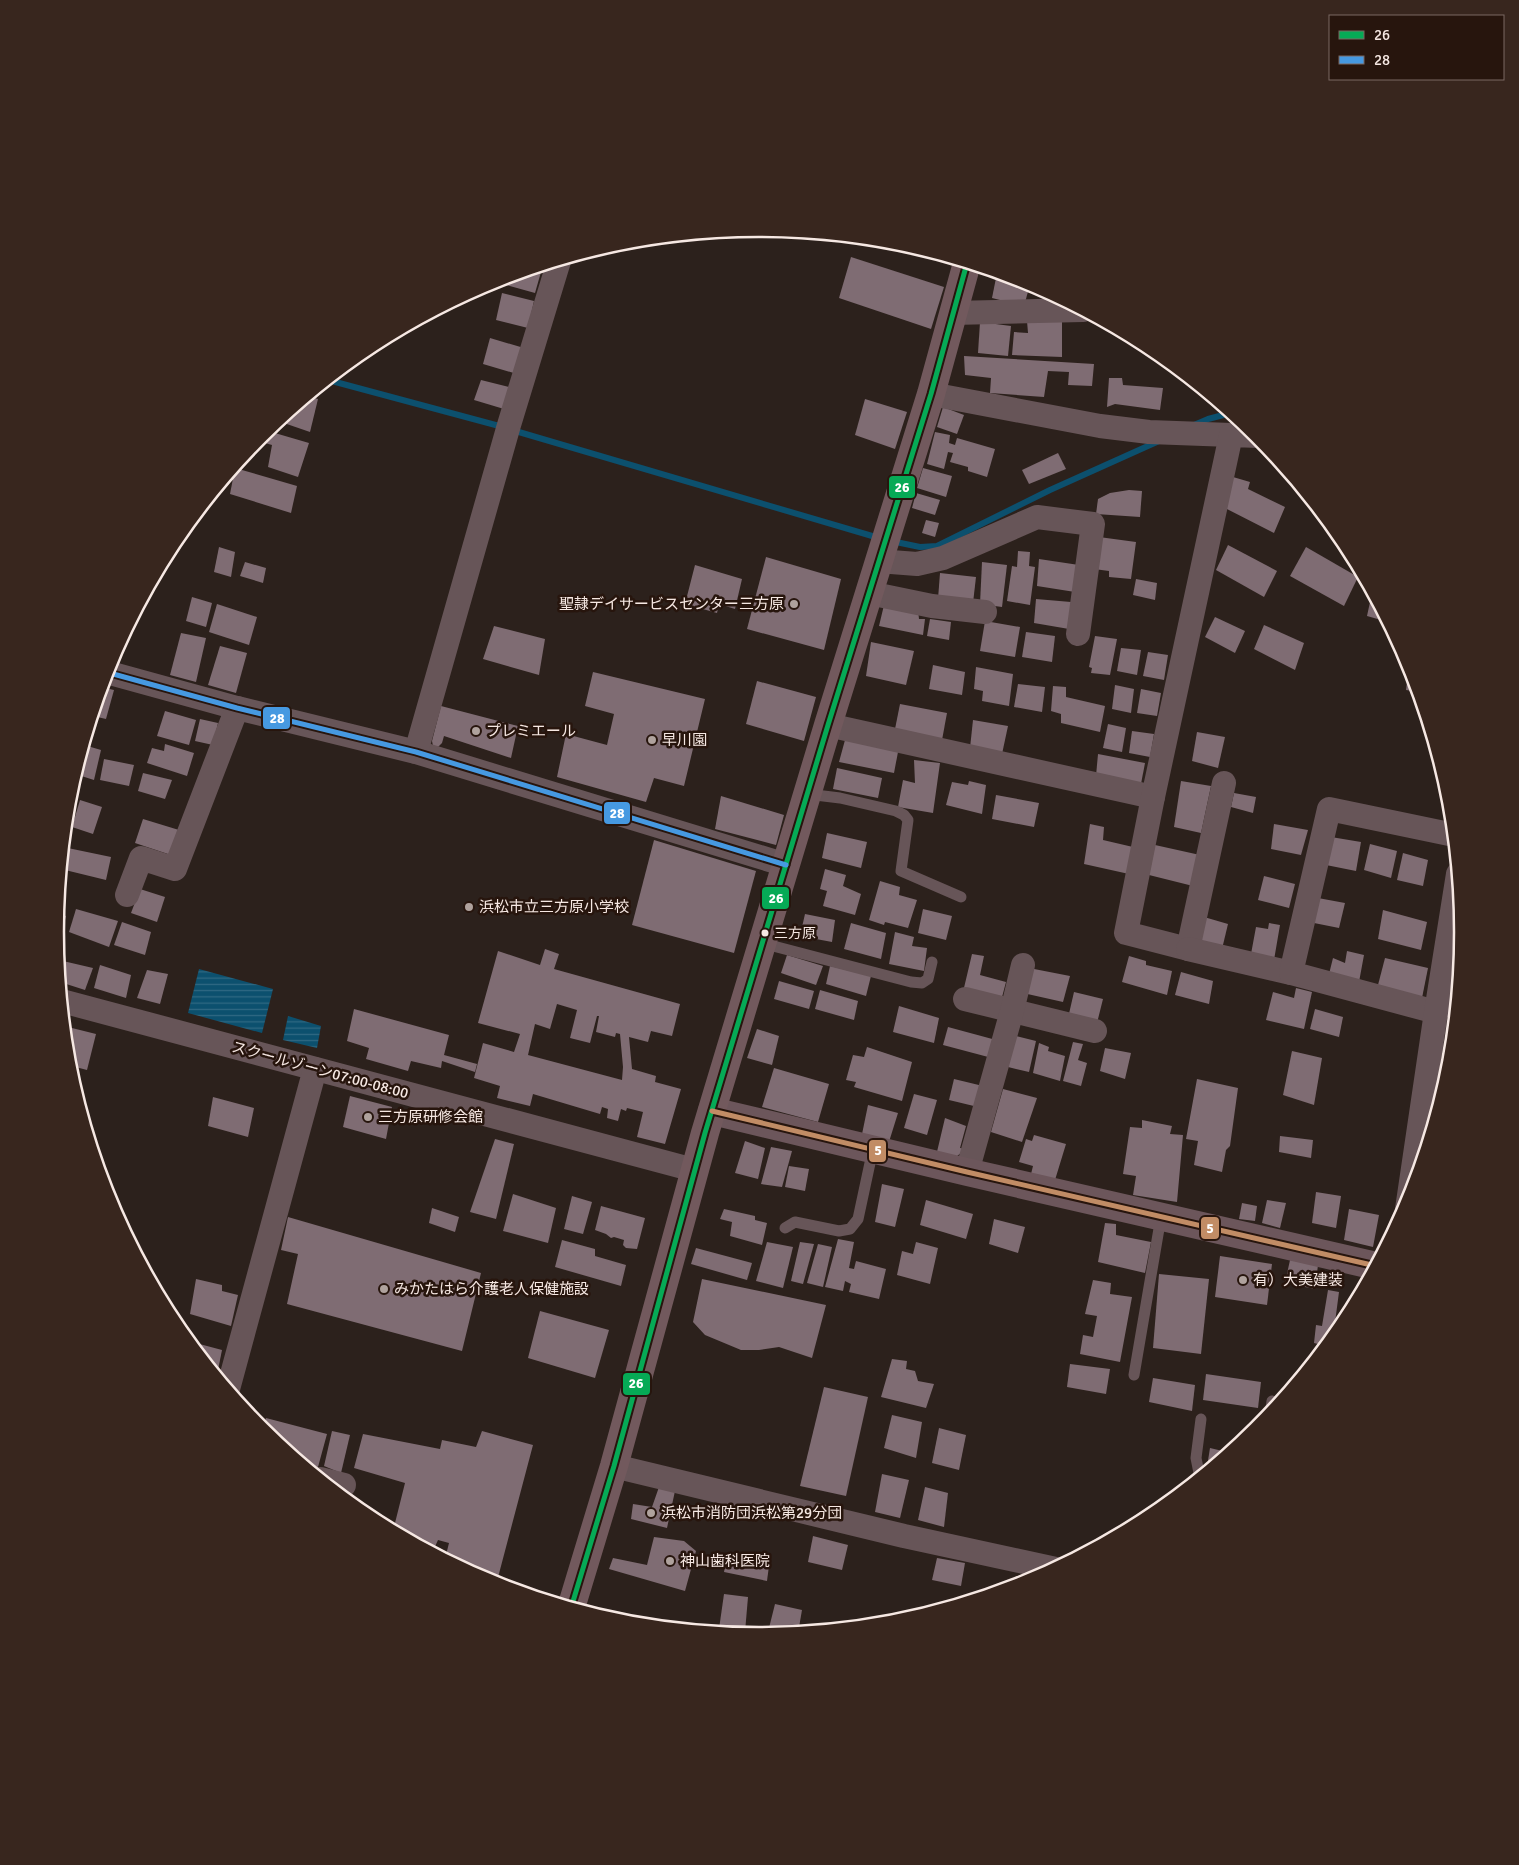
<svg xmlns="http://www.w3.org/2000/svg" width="1519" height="1865" font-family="Signika,'Noto Sans JP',sans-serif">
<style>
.water{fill:url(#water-rules)}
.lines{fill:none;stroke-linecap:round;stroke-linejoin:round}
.stream{stroke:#0c506e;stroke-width:6}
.building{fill:#7f6c73;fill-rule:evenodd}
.lane{stroke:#675558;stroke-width:11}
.street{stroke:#675558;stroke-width:24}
.secondary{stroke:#6c565b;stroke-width:28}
.highway{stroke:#72595d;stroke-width:28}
.bus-1-casing{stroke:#27150d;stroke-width:9}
.bus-2-casing{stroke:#27150d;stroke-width:9}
.bus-3-casing{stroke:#27150d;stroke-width:9}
.bus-1{stroke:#06aa56;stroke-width:5}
.bus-2{stroke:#4699e1;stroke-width:5}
.bus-3{stroke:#c18c65;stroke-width:5}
.poi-dot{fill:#afa29d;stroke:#27150d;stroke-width:2}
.bus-dot{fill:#f6e8e3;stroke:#27150d;stroke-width:2}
.labels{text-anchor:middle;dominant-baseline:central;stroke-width:5;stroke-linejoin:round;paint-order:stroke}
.bus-label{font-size:14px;fill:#f6e8e3;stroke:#27150d;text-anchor:start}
.poi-label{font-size:15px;fill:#f6e8e3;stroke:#27150d;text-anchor:start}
.street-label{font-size:15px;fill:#f6e8e3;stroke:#27150d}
.rim{fill:none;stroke:#f6e8e3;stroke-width:2.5}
.line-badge{stroke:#27150d;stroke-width:2}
.badge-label{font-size:14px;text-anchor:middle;font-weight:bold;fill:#fff}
</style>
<defs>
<pattern id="water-rules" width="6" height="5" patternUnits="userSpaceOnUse" patternTransform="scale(1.25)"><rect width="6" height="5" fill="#0c506e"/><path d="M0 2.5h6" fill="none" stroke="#306983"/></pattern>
</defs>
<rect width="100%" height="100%" fill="#2c211c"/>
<g class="water">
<polygon points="199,969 273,989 262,1033 188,1013"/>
<polygon points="288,1016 321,1026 317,1048 283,1040"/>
</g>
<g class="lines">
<g class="stream">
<polyline points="328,380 503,427"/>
<polyline points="1194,425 1208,419 1231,413"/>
<polyline points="512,430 879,538"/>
<polyline points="891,541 920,547 937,546 1050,490 1159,441"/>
</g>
</g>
<g class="building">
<polygon points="851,257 944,287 931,329 839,298"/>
<polygon points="543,265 535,293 492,281 495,280"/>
<polygon points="984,268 1027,281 1027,284 983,271"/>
<polygon points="996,278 1029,288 1024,306 992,298"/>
<polygon points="502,293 534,301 528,328 496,320"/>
<polygon points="1027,321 1062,322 1062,357 1012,355 1014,332 1028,333"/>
<polygon points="980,322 1011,326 1008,356 978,353"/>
<polygon points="490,338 524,348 517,374 483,364"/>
<polygon points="964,356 1094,364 1092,386 1068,385 1069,372 1048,371 1044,397 990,393 991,378 965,375"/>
<polygon points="1109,378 1122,378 1123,385 1163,388 1160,410 1115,404 1107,407"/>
<polygon points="481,380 509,387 504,409 474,400"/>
<polygon points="308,396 318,399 310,432 278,421"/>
<polygon points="865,399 907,412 895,449 855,435"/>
<polygon points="943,407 964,415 957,434 937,427"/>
<polygon points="268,431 309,443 298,477 268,467 272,445 265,443"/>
<polygon points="935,432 950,435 949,443 955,445 957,438 995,449 987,477 968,471 968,467 950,462 953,453 948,452 944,469 927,464"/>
<polygon points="1058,453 1066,469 1029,484 1022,470"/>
<polygon points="235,468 297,486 291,513 230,494"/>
<polygon points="923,468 952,476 946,497 917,488"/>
<polygon points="1233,477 1250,482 1248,489 1285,507 1274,533 1223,507"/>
<polygon points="1129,490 1142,491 1140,517 1096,514 1098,499 1110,493"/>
<polygon points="916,493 940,500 935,515 912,508"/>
<polygon points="926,520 939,523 935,537 922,533"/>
<polygon points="1099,537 1136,542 1131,579 1109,577 1109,571 1094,569"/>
<polygon points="1228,545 1277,571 1264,597 1216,570"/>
<polygon points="219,547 235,552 231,577 214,572"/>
<polygon points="1306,547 1358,577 1344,606 1290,576"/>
<polygon points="1018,551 1030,552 1029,566 1035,567 1030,605 1007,601 1012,566 1017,567"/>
<polygon points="766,557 841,579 824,650 747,629"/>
<polygon points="1039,559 1079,565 1075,592 1037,586"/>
<polygon points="245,562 266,568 263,583 240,576"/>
<polygon points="982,562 1007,565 1002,607 980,604"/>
<polygon points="695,565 742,579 735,609 719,604 717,613 685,604"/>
<polygon points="940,573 976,577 973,603 938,599"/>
<polygon points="1136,579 1157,583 1155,600 1133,595"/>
<polygon points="1372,593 1373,593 1388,622 1367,616"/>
<polygon points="192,597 212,603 206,627 186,621"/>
<polygon points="1036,599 1071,602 1069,629 1034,623"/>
<polygon points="217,604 257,617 249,645 209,632"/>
<polygon points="884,605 918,610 919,619 925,619 923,635 879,626"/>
<polygon points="1215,617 1245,631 1235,653 1205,637"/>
<polygon points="930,619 951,622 949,640 927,636"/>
<polygon points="985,621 1020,627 1015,657 980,651"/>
<polygon points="1264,625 1304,643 1295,670 1254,649"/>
<polygon points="494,626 545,639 539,675 483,659"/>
<polygon points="1026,632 1055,636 1052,662 1022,657"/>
<polygon points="181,633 206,638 196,682 170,675"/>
<polygon points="1095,636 1117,639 1110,675 1091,673 1092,668 1089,667"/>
<polygon points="871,642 914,651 906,685 866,676"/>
<polygon points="220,646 247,653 236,693 208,685"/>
<polygon points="1121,648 1141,650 1137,675 1117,671"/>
<polygon points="1148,652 1168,655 1164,680 1143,676"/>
<polygon points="933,665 965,672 962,695 929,689"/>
<polygon points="976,667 1013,674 1009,706 982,701 983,691 974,689"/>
<polygon points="1409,667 1412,667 1419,692 1406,690"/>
<polygon points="593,672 705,699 684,786 654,778 646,802 557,777 566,734 607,745 614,714 585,706"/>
<polygon points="757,681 816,697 804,741 746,724"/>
<polygon points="1018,684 1045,687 1042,712 1014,707"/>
<polygon points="1115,685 1134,689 1131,713 1112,709"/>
<polygon points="1053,686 1066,687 1066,697 1105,706 1100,732 1061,723 1061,714 1051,711"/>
<polygon points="101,687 114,690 106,719 93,716"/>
<polygon points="1141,689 1161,693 1157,716 1137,713"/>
<polygon points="900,704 947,713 942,740 895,729"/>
<polygon points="441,706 518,726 511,758 444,736 442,743 438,747 433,746 432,741"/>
<polygon points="165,711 196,720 189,745 157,736"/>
<polygon points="200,719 218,723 213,745 195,741"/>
<polygon points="973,720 1008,726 1002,754 970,748"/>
<polygon points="1108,724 1126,728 1122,752 1103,748"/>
<polygon points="1132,731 1154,734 1150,757 1129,753"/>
<polygon points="1197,732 1225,737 1218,768 1192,761"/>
<polygon points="845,740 898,752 894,773 839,762"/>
<polygon points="165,744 194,753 187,776 147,763 152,748 164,751"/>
<polygon points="84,745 101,750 94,780 75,774"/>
<polygon points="1098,754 1145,763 1141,784 1096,776"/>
<polygon points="104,759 134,765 129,786 100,780"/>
<polygon points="914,760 940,763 933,813 898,807 903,780 915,783"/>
<polygon points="837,768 882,778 878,798 833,789"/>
<polygon points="143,773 172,780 165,799 138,791"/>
<polygon points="73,780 79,782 66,826 69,795"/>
<polygon points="969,781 986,785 982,814 946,805 952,782 968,785"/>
<polygon points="1181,781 1211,786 1201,833 1174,827"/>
<polygon points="1234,793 1256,797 1253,813 1231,807"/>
<polygon points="996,795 1039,803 1034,827 992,819"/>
<polygon points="721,796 784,815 776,845 715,829"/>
<polygon points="80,800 102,807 93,834 72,827"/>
<polygon points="143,819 179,830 171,855 135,843"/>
<polygon points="1090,824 1104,827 1103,840 1133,847 1129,874 1084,864"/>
<polygon points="1274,824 1308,830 1301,855 1271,849"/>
<polygon points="827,833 867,842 861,868 822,858"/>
<polygon points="1331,837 1361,842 1356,871 1326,865"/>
<polygon points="654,840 756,871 734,953 632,925"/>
<polygon points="1370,844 1397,851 1391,878 1364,870"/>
<polygon points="1155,845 1200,855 1193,886 1149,875"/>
<polygon points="63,847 111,857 106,880 61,869"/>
<polygon points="1403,853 1428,860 1423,886 1397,880"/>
<polygon points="825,869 846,875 843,886 861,894 855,915 823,906 827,891 820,889"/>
<polygon points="1264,876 1295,884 1289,908 1258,900"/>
<polygon points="880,881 900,887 899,895 917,900 908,928 885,922 884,925 869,920"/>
<polygon points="140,889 165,897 157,922 131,913"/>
<polygon points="1318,898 1345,903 1339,928 1314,923"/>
<polygon points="76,909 118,921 109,947 69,932"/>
<polygon points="923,909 952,916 946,940 918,933"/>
<polygon points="1383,910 1427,922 1421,950 1378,939"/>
<polygon points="57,913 66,916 57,952 55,932"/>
<polygon points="805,914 835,920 832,942 800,936"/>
<polygon points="1204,917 1228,924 1222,949 1198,942"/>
<polygon points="122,922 151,932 145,955 114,945"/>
<polygon points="851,923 886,933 881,959 844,949"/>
<polygon points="1269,923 1280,925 1274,960 1251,954 1256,927 1268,929"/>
<polygon points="895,932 914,937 912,946 927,948 924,971 889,964"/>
<path d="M545,949l14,5 -5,15 126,35 -8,32 -21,-5 -3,11 -19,-5 3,32 24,7 -1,6 26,7 -16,55 -28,-7 6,-25 -16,-4 -1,3 -5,-2 -3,12 -11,-3 1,-9 -6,-2 -2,7 -67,-20 -3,12 -33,-8 3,-12 -26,-8 9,-35 31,9 6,-18 -42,-11 20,-72 42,14zM557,1004l20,6 -7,28 20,5 7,-27h2l-3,16 19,5 1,-4 4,1 3,33 -1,13 -94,-25 7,-31 15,5z"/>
<polygon points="1347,951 1364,955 1359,982 1329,974 1333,958 1345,963"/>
<polygon points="972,954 984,956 980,975 1006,982 1001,1001 963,992"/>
<polygon points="787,955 823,966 816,985 781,973"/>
<polygon points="1129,956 1146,961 1146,965 1172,971 1167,995 1122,982"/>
<polygon points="1385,958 1428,968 1422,998 1378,985"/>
<polygon points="63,961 93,968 85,990 60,982 59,977"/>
<polygon points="100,965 131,975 126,998 94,988"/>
<polygon points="830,966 871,976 866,996 826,984"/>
<polygon points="1029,968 1070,976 1063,1002 1023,993"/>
<polygon points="147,970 168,974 160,1004 137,998"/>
<polygon points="1181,972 1213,981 1209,1004 1175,995"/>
<polygon points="779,981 814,991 809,1009 774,999"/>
<polygon points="1296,988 1312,992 1304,1029 1266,1020 1273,992 1294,998"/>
<polygon points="820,990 858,1001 854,1020 815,1009"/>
<polygon points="1450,991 1458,992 1455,1019 1446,1017"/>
<polygon points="1074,992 1103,999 1097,1023 1068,1018"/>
<polygon points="899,1006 939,1018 934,1043 893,1032"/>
<polygon points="354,1009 449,1035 444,1055 477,1064 475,1072 442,1061 441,1068 411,1061 408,1071 366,1059 369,1048 347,1041"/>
<polygon points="1315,1009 1343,1017 1339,1037 1310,1029"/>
<polygon points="64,1026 96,1034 87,1070 68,1065"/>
<polygon points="948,1027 996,1040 992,1058 943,1045"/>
<polygon points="757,1029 779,1036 772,1065 747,1058"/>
<polygon points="1016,1036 1036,1041 1029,1072 1008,1067"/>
<polygon points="1073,1042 1083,1044 1078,1060 1087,1063 1081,1086 1063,1081"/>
<polygon points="1039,1043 1049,1047 1048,1051 1065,1056 1060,1081 1033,1073"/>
<polygon points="867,1047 912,1062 902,1101 854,1087 856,1082 846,1080 853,1055 864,1057"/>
<polygon points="1105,1048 1131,1053 1125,1079 1100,1071"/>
<polygon points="1292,1051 1322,1058 1314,1105 1283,1095"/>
<polygon points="774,1068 829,1084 818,1122 762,1107"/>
<polygon points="954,1079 983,1086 978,1107 949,1100"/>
<polygon points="1197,1079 1238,1088 1230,1146 1226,1150 1222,1172 1194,1165 1198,1141 1186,1139"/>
<polygon points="1003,1089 1037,1098 1022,1142 991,1132"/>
<polygon points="914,1094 937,1100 927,1135 904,1128"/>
<polygon points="350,1096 392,1107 386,1139 343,1127"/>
<polygon points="213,1097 254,1108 248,1137 208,1126"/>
<polygon points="868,1105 898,1113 888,1145 861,1139"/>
<polygon points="945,1118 966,1126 960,1148 966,1149 952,1160 936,1156"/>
<polygon points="1142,1120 1172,1126 1170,1134 1183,1135 1177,1202 1133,1195 1136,1176 1123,1174 1130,1127 1142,1128"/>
<polygon points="1034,1135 1066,1144 1055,1180 1031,1174 1033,1166 1019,1162 1026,1139 1032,1141"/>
<polygon points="1280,1136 1313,1140 1311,1158 1279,1152"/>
<polygon points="495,1139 514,1144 496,1219 470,1212"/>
<polygon points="745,1141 765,1148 758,1179 735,1173"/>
<polygon points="771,1147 792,1151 782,1187 761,1184"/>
<polygon points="789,1166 809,1169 805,1191 785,1187"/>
<polygon points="882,1184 904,1189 895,1227 875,1222"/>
<polygon points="1316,1192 1341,1196 1336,1228 1312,1223"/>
<polygon points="513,1194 556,1208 548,1243 503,1231"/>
<polygon points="572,1196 592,1202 583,1234 564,1229"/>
<polygon points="926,1200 973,1214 966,1239 920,1225"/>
<polygon points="1267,1200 1286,1203 1280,1228 1262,1223"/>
<polygon points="1242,1203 1257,1206 1255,1221 1239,1219"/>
<polygon points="601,1206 645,1218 637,1249 626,1248 623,1245 624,1240 614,1237 611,1238 606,1234 595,1230"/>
<polygon points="432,1208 459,1217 455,1232 429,1223"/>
<polygon points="724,1209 755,1216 755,1220 767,1223 762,1245 730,1236 732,1222 720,1219"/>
<polygon points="1349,1209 1379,1215 1373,1247 1344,1240"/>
<polygon points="288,1217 481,1273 462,1351 287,1304 298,1254 281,1250"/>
<polygon points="994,1219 1025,1227 1018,1253 989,1244"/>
<polygon points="1105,1223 1116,1224 1116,1235 1151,1242 1145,1273 1098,1262"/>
<polygon points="838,1239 854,1242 849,1268 854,1269 856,1261 886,1269 879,1299 849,1292 851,1284 845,1281 843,1291 825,1287"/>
<polygon points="562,1240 595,1249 595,1256 626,1265 621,1286 555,1267"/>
<polygon points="767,1242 793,1247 783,1288 756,1281"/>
<polygon points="800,1242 814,1244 803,1284 791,1281"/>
<polygon points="916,1242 938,1248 930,1284 897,1275 902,1251 913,1254"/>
<polygon points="818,1244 832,1247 823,1287 807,1283"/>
<polygon points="696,1248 752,1263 747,1280 691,1264"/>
<polygon points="1220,1256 1272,1264 1267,1305 1215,1297"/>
<polygon points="1290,1260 1318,1265 1315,1289 1285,1283"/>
<polygon points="1159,1274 1209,1279 1201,1354 1153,1348"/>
<polygon points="196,1279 222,1285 222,1291 238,1295 231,1326 190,1314"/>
<polygon points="702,1279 826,1305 812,1358 779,1347 759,1350 741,1350 705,1335 693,1322"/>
<polygon points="1093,1280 1111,1283 1110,1294 1132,1297 1120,1362 1080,1354 1083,1335 1093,1337 1097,1316 1085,1314"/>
<polygon points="1328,1290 1339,1292 1334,1330 1339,1331 1321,1353 1322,1345 1314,1343 1316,1325 1322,1326"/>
<polygon points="540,1311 609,1330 595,1378 528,1358"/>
<polygon points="170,1317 183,1320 181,1332 174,1324"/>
<polygon points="192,1342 222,1350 217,1375 191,1345"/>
<polygon points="892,1359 907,1361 906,1369 915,1371 918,1381 934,1384 926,1408 881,1397"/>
<polygon points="1070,1364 1110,1369 1106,1394 1067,1387"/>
<polygon points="1206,1374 1261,1382 1258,1408 1203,1400"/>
<polygon points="1153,1378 1195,1385 1192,1411 1149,1402"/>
<polygon points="824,1387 868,1397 846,1496 800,1486"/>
<polygon points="892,1415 922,1422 916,1458 884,1448"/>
<polygon points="266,1418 327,1434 318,1467 298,1461 262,1431"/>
<polygon points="939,1428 966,1435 959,1470 932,1463"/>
<polygon points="332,1431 350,1435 341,1473 324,1466"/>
<polygon points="482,1431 533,1445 496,1585 445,1559 449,1543 438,1540 433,1551 425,1548 393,1531 405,1483 354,1468 363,1434 440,1449 442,1440 476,1447"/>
<polygon points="1210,1448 1231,1453 1206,1473"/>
<polygon points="882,1474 909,1480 900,1518 875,1512"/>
<polygon points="659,1487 675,1491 667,1528 631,1519 633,1504 652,1507"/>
<polygon points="925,1487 948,1493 944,1527 918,1520"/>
<polygon points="813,1536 848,1545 842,1570 808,1562"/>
<polygon points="654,1537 684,1541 696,1551 685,1591 609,1569 613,1558 647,1565"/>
<polygon points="728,1552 770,1558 767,1581 724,1572"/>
<polygon points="937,1558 965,1563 961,1586 932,1580"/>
<polygon points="724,1594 748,1597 745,1632 719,1629"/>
<polygon points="775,1604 802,1610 798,1633 767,1636"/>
</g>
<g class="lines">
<g class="lane">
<polyline points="807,794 840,798 896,811 904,815 908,820 901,871 961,897"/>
<polyline points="762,943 911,982 922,983 928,979 932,962"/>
<polyline points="785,1228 795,1222 839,1231 850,1229 858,1219 873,1149"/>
<polyline points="1134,1375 1161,1217"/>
<polyline points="1270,1416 1272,1401"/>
<polyline points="1200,1478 1196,1458 1201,1419"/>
</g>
<g class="street">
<polyline points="952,313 1083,310"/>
<polyline points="931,394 1100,426 1149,432 1231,435"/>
<polyline points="878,561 917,564 943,558 1037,517 1093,524 1078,634"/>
<polyline points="869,593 932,606 985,612"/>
<polyline points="106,672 237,708 416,752 786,865"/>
<polyline points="828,725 1153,797"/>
<polyline points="416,752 509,425 559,261"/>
<polyline points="1224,783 1188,949 1126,933 1153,797 1231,435 1259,436"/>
<polyline points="127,895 141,858 175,869 237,708"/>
<polyline points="1188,949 1291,973"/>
<polyline points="965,999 1095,1031"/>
<polyline points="62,1001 694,1170"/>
<polyline points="1436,1012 1291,973 1329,809 1454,835"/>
<polyline points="967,1172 1012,1011 1023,965"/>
<polyline points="1407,1209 1436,1012 1458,874"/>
<polyline points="228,1389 315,1069"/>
<polyline points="614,1466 904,1536 1056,1569"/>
<polyline points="320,1479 344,1485"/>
</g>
<polyline class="secondary" points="712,1111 967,1172 1376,1266"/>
<polyline class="highway" points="571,1608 614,1466 705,1133 828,725 931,394 967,263"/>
<g class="bus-1-casing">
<polyline id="bus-1" points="571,1608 614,1466 705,1133 828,725 931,394 967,263"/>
</g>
<g class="bus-2-casing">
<polyline id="bus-2" points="106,672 237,708 416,752 786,865"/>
</g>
<g class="bus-3-casing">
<polyline id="bus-3" points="712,1111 967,1172 1376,1266"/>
</g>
<use href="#bus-1" class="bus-1"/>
<use href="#bus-2" class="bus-2"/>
<use href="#bus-3" class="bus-3"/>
</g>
<g class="poi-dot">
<circle cx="794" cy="604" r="5"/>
<circle cx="476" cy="731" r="5"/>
<circle cx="652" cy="740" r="5"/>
<circle cx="469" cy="907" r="5"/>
<circle cx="368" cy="1117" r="5"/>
<circle cx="1243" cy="1280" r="5"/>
<circle cx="384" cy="1289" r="5"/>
<circle cx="651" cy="1513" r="5"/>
<circle cx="670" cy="1561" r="5"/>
</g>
<circle class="bus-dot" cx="765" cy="933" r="4.5"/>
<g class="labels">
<g class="bus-label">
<text x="774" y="933">三方原</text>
</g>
<g class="poi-label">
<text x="784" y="604" text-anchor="end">聖隷デイサービスセンター三方原</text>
<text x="486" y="731">プレミエール</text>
<text x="662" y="740">早川園</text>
<text x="479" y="907">浜松市立三方原小学校</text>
<text x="378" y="1117">三方原研修会館</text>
<text x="1253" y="1280">有）大美建装</text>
<text x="394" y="1289">みかたはら介護老人保健施設</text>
<text x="661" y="1513">浜松市消防団浜松第29分団</text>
<text x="680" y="1561">神山歯科医院</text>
</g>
<g class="street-label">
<text transform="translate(320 1070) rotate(15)">スクールゾーン07:00-08:00</text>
</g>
</g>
<path d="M0 0H1519V1865H0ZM64 932a695 695 0 1 1 1390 0a695 695 0 1 1-1390 0Z" fill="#38261e" fill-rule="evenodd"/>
<path class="rim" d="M64 932a695 695 0 1 1 1390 0a695 695 0 1 1-1390 0Z"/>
<g class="line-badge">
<rect x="888" y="475" width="28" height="24" rx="5" fill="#06aa56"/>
<rect x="262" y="706" width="29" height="24" rx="5" fill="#4699e1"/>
<rect x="603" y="801" width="28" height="24" rx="5" fill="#4699e1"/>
<rect x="761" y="886" width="29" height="24" rx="5" fill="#06aa56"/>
<rect x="868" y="1139" width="19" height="24" rx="5" fill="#c18c65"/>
<rect x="1200" y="1216" width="20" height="24" rx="5" fill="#c18c65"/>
<rect x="622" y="1372" width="29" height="24" rx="5" fill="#06aa56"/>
</g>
<g class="badge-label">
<text x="902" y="492">26</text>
<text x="277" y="723">28</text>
<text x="617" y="818">28</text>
<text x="776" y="903">26</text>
<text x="878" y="1155">5</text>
<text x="1210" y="1233">5</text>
<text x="636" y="1388">26</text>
</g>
<rect x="1329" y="15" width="175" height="65" fill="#27150d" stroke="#7a6963"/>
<rect x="1339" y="31" width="25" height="8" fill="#06aa56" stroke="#7a6963"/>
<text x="1374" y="40" font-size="15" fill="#f6e8e3">26</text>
<rect x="1339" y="56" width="25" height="8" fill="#4699e1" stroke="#7a6963"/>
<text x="1374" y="65" font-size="15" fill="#f6e8e3">28</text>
</svg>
